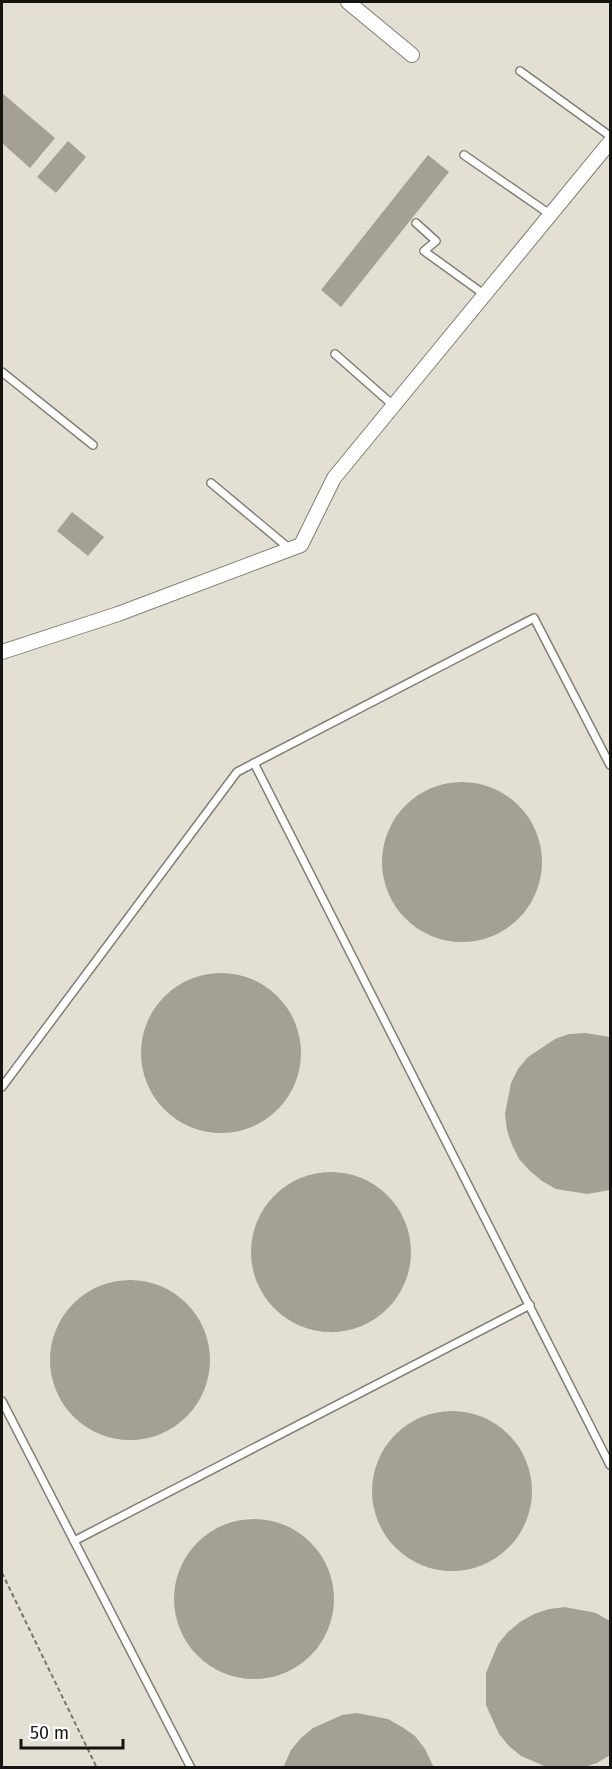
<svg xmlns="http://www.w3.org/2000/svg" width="612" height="1769" font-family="'Fira Sans',sans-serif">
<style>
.building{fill:#a5a095}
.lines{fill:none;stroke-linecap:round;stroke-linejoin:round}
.lane-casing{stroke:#837e73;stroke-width:10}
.street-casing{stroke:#837e73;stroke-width:16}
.path{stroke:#78756d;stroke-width:2;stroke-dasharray:4.5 3;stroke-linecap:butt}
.lane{stroke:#fff;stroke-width:7}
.street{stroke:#fff;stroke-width:14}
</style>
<rect width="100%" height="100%" fill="#e4dfd3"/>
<g class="building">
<polygon points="2,93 55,138 30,168 2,143"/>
<polygon points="68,141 86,157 56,193 37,177"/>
<polygon points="428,155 449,172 341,307 321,290"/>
<polygon points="72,512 104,537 88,556 57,531"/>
<circle cx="462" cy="862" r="80"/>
<circle cx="221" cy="1053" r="80"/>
<polygon points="585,1033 610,1037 610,1190 587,1194 556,1189 542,1181 530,1171 519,1159 512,1145 507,1130 505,1114 511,1083 518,1069 528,1057 555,1039 569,1034"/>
<circle cx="331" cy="1252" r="80"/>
<circle cx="130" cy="1360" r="80"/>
<circle cx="452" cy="1491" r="80"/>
<circle cx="254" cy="1599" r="80"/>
<polygon points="565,1607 596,1613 610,1621 610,1755 597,1763 581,1768 549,1768 521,1756 509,1746 499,1734 486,1705 486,1673 498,1644 508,1632 520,1622 534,1614 549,1609"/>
<polygon points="357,1713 388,1719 402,1727 415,1736 425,1749 434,1768 283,1768 291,1750 301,1738 313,1728 342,1715"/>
</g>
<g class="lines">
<g class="lane-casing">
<g id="lane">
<polyline points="520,71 610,136"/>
<polyline points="464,155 551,215"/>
<polyline points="416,223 436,241 424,251 485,295"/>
<polyline points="335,354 394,406"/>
<polyline points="2,372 93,445"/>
<polyline points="211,483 290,549"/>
<polyline points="254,763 610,1465"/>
<polyline points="2,1087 237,772 534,618 610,765"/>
<polyline points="2,1401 191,1768"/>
<polyline points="74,1541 530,1305"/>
</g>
</g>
<g class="street-casing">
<g id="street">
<polyline points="348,2 412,55"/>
<polyline points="2,652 118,614 301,545 334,478 610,142"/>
</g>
</g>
<polyline class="path" points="2,1573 97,1768"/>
<use href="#lane" class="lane"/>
<use href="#street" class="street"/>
</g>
<rect width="612" height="1769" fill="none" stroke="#161410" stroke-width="6"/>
<path d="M21 1739v9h102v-9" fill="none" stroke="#161410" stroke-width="3"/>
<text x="30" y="1739" font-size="18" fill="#161410" stroke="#ffffff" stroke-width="4.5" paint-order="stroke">50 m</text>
</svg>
